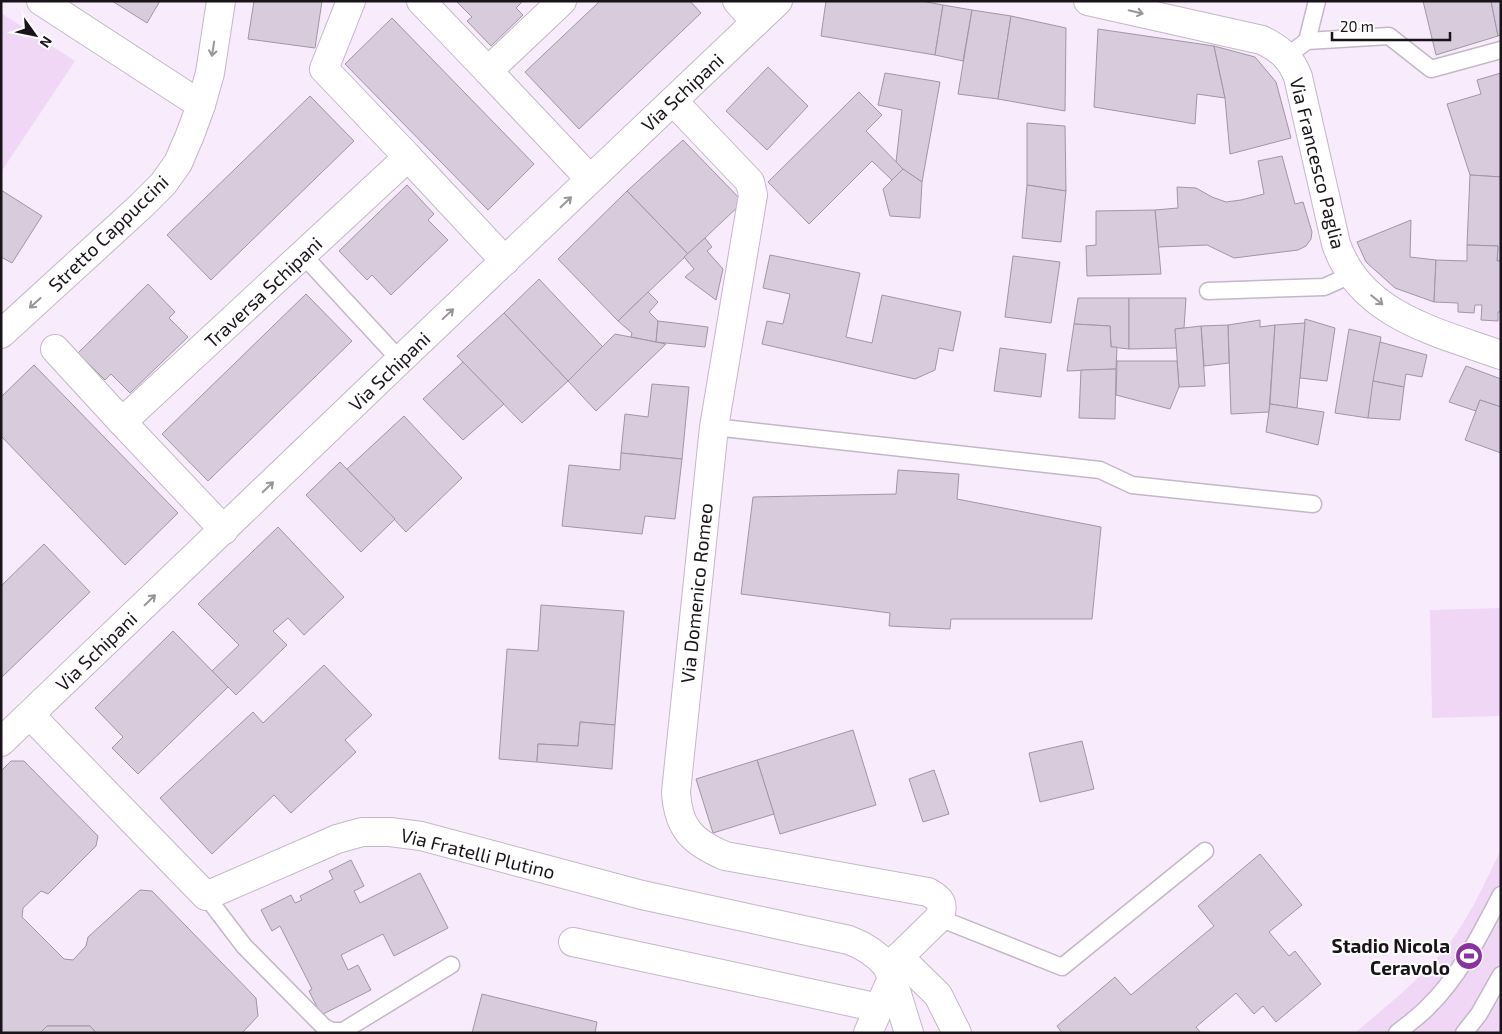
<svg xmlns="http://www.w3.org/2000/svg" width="1502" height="1034" font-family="'Exo 2',sans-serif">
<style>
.green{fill:#efd7f5}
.building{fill:#d8cbdb;stroke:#a196a4}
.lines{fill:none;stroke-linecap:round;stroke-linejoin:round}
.lane-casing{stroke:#c4b7c7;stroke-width:19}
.street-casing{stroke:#c4b7c7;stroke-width:30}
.lane{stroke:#fff;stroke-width:16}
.street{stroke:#fff;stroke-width:28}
.oneway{stroke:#989598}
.labels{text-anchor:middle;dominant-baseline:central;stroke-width:4;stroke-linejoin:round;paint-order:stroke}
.street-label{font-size:19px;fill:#19141a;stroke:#fefefe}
.poi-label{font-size:19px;font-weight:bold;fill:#19141a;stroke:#fefefe;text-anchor:end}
</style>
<rect width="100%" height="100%" fill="#f8ecfc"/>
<g class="green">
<polygon points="1,13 75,61 1,172"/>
<polygon points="1501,608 1501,716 1432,718 1430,610"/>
<path d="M1501,850v183h-146c36,-31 74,-60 101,-99 18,-26 31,-56 45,-84z"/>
</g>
<g class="building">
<polygon points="112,1 160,1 147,23"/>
<polygon points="254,1 322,1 315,48 248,39"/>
<polygon points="456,1 523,1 516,8 523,15 491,46 467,21 472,17"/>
<polygon points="600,1 690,1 701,13 579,129 525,72"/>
<polygon points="826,1 921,1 943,5 935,55 821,36"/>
<polygon points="1423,1 1491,1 1498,36 1436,55"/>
<polygon points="1491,1 1501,1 1501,35 1498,36"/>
<polygon points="943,5 972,10 963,61 935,55"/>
<polygon points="972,10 1011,16 998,99 958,94"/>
<polygon points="1011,16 1066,28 1065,111 998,99"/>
<polygon points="392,18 534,164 488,210 345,64"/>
<polygon points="1098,29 1214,46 1225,98 1197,94 1195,124 1094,107"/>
<polygon points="1214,46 1255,57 1276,82 1291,138 1230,154 1225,98"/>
<polygon points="768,67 808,106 767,150 726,111"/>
<polygon points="885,73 940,82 922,182 903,169 896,162 902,110 878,105"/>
<polygon points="1501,73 1501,177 1470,175 1447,104 1481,94 1477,80"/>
<polygon points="859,92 882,115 866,131 903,169 892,180 872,161 809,224 768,182"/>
<polygon points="310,96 354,141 211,280 167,235"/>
<polygon points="1027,123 1065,126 1066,191 1027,185"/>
<polygon points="683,140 743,202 688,254 627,191"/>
<polygon points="1282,156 1295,204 1303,202 1312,232 1311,239 1306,246 1298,250 1234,258 1207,245 1158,247 1155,210 1178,208 1177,187 1196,188 1212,197 1226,202 1241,200 1264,194 1258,161"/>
<polygon points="903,169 922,182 920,218 890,216 883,189"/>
<polygon points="1470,175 1501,177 1501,261 1497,261 1498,246 1467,245"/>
<polygon points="407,185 434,214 428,220 448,240 391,295 372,275 367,280 339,251"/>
<polygon points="1027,185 1066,191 1061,242 1022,238"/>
<polygon points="1,190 42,216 12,263 1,257"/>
<polygon points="627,191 688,254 618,321 558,259"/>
<polygon points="1155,210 1161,274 1087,276 1086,246 1096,245 1096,211"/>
<polygon points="1411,220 1410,257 1436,260 1434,302 1395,288 1366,262 1357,242"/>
<polygon points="705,238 712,247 707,251 723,269 716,300 685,277 694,269 684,257"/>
<polygon points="1467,245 1498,246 1497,261 1501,261 1501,312 1498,312 1498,321 1481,320 1482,305 1475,305 1474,313 1458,312 1458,303 1434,302 1436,260 1467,261"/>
<polygon points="770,255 860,273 846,337 872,343 882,295 961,312 953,351 939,348 935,370 915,379 762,344 767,321 783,324 790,294 763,288"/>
<polygon points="1013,256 1060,262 1051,323 1005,317"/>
<polygon points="539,279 603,347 568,381 504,313"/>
<polygon points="148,284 175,312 169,318 188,337 130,393 111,374 105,380 78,353"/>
<polygon points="648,292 658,302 649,312 658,321 656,342 631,337 632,333 618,321"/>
<polygon points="306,294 352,341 208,481 162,434"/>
<polygon points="1078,298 1129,298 1129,349 1111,347 1110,326 1074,324"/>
<polygon points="1129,298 1186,298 1184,328 1175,329 1177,348 1129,349"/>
<polygon points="504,313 568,381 522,423 457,356"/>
<polygon points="1305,319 1335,328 1327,381 1300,378"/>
<polygon points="1260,320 1260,327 1275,325 1269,412 1231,414 1228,325"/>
<polygon points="658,321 708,327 705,347 656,342"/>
<polygon points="1305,323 1297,408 1270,404 1275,325"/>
<polygon points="1074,324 1110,326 1111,347 1117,347 1116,369 1067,371"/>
<polygon points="1228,325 1229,363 1204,366 1201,326"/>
<polygon points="1201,326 1205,386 1179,387 1175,329"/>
<polygon points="1349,329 1381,337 1368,418 1335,413"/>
<polygon points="615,334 666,344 596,411 568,381"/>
<polygon points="1380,342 1427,355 1422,377 1406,374 1404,387 1373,381"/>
<polygon points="1000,348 1046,354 1041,397 994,391"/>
<polygon points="1117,361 1177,361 1179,387 1170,409 1116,395"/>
<polygon points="463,362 504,404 463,440 423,399"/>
<polygon points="34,365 178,513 125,565 1,436 1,397"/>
<polygon points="1466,366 1501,379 1501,407 1480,400 1476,411 1449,402"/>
<polygon points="1116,369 1115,419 1079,418 1081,370"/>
<polygon points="1373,381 1404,387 1400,420 1368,418"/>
<polygon points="652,384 689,387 682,459 621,453 625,414 648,417"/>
<polygon points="1480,400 1501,407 1501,453 1465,440"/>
<polygon points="1270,404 1324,412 1318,445 1266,432"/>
<polygon points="404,416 462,478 406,532 347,469"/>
<polygon points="621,453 682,459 675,519 645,516 642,534 562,526 569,465 620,470"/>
<polygon points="340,462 395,519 361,552 306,495"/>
<polygon points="898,470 959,474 957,499 1101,527 1092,619 951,619 950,629 889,626 890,613 741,594 753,497 896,494"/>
<polygon points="278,527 344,597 304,635 288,618 273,631 287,645 236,695 212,671 239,645 198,604"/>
<polygon points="44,544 90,592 1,678 1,586"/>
<polygon points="541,605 624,611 615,725 580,722 578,746 538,744 537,762 499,759 507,649 538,651"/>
<polygon points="173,631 228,687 138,774 112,748 123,737 95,708"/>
<polygon points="324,665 372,715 345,740 356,752 291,813 274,795 212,854 160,798 253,712 263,723"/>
<polygon points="580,722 615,725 612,769 537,762 538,744 578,746"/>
<polygon points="853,730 876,805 780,834 757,760"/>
<polygon points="1082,741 1094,789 1040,802 1029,753"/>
<polygon points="757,760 774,814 713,833 696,779"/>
<polygon points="11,761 24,761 98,836 96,846 48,894 41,891 23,908 22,917 64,959 73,960 86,946 88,937 140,890 152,891 256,998 258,1016 242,1033 96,1033 90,1026 47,1026 40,1033 1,1033 1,771"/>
<polygon points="934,770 949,814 923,822 909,779"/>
<polygon points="1260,854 1302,905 1269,932 1289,956 1295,951 1321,984 1276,1022 1263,1006 1254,1014 1236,993 1196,1027 1201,1033 1062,1033 1057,1026 1115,977 1131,995 1214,926 1198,906"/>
<polygon points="351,860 364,886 354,891 360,903 420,873 448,928 394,956 383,934 341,955 348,970 358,965 371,990 321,1015 309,991 312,989 280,926 272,931 261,910 291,895 295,903 302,900 300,896 333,879 329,871"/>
<polygon points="482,994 597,1022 595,1033 472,1033"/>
<polygon points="47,1026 90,1026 96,1033 40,1033"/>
</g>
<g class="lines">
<g class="lane-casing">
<g id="lane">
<polyline points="1307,41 1317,1"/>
<polyline points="1287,56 1307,41 1389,36 1431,69 1501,50"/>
<polyline points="303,255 400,360"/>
<polyline points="1208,291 1324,287 1351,275"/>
<polyline points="714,427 1100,470 1132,485 1313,504"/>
<polyline points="206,896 244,946 324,1027 332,1031 343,1031 451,965"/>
<polyline points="939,918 1062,967 1205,851"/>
<path d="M1397,1033c10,-8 21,-16 30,-25 33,-32 53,-73 74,-113"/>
<polyline points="1464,1033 1479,1014 1501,975"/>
</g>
</g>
<g class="street-casing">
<g id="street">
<polyline points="41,1 201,105"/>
<polyline points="351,1 324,69 408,157"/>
<polyline points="421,1 488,71"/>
<polyline points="562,1 488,71 590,179"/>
<polyline points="737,1 756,22"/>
<path d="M1088,1l174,39c18,9 29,18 36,37l38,167c25,72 101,88 165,111"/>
<path d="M673,101l77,81 3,13 -39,232 -38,365c2,36 16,50 49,64l203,36c13,7 17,12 11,26l-40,39"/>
<polyline points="1,334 142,205 163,184 178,163 190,135 201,105 210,73 221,1"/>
<polyline points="55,349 122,422"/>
<polyline points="224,530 122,422 408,157 505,261"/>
<path d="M30,715l176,181 131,-57 25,-7h28l31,4 221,59 207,45c16,6 27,13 38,26l12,-9 39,38 19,38"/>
<polyline points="1,742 400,360 778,1"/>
<polyline points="573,942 879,1008"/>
<polyline points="892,978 909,1033"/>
<polyline points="868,1033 892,978 887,966"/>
</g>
</g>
<use href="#lane" class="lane"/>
<use href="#street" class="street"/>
</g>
<defs><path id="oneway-shaft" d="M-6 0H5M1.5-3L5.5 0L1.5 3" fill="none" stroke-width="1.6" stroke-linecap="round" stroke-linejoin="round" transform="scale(1.25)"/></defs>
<g class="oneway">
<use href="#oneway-shaft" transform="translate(1136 12) rotate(13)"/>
<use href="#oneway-shaft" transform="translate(213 49) rotate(99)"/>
<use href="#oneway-shaft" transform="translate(566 202) rotate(-44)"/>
<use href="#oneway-shaft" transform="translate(1377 300) rotate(39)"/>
<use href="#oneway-shaft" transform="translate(35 303) rotate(138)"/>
<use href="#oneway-shaft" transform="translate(448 314) rotate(-43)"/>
<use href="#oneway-shaft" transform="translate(268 487) rotate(-44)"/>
<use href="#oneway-shaft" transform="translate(150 600) rotate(-44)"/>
</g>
<defs>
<g id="stadium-disc" transform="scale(1.4375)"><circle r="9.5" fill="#8a329f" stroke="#fefefe"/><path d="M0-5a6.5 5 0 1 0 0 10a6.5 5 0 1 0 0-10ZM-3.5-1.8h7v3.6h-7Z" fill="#fff"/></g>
</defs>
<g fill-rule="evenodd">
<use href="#stadium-disc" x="1469" y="956"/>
</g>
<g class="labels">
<g class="street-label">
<text transform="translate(682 92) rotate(-43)">Via Schipani</text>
<text transform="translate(1318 163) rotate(76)">Via Francesco Paglia</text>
<text transform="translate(108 233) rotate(-44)">Stretto Cappuccini</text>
<text transform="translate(263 292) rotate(-43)">Traversa Schipani</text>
<text transform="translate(389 371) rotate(-44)">Via Schipani</text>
<text transform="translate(696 593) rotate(-84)">Via Domenico Romeo</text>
<text transform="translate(96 651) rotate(-44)">Via Schipani</text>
<text transform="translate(478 853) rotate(14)">Via Fratelli Plutino</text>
</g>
<g class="poi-label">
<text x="1450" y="945">Stadio Nicola<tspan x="1450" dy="22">Ceravolo</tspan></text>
</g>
</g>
<rect width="1502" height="1034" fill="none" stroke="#19141a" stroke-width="5"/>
<g transform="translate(35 35) rotate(123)" stroke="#fefefe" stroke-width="4" paint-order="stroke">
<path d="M0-4L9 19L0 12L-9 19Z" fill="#19141a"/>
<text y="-8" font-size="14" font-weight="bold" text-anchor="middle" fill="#19141a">N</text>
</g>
<path d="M1332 32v8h118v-8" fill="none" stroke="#19141a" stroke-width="2.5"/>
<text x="1340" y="32" font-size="15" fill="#19141a" stroke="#fefefe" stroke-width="4" paint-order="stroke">20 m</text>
</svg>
